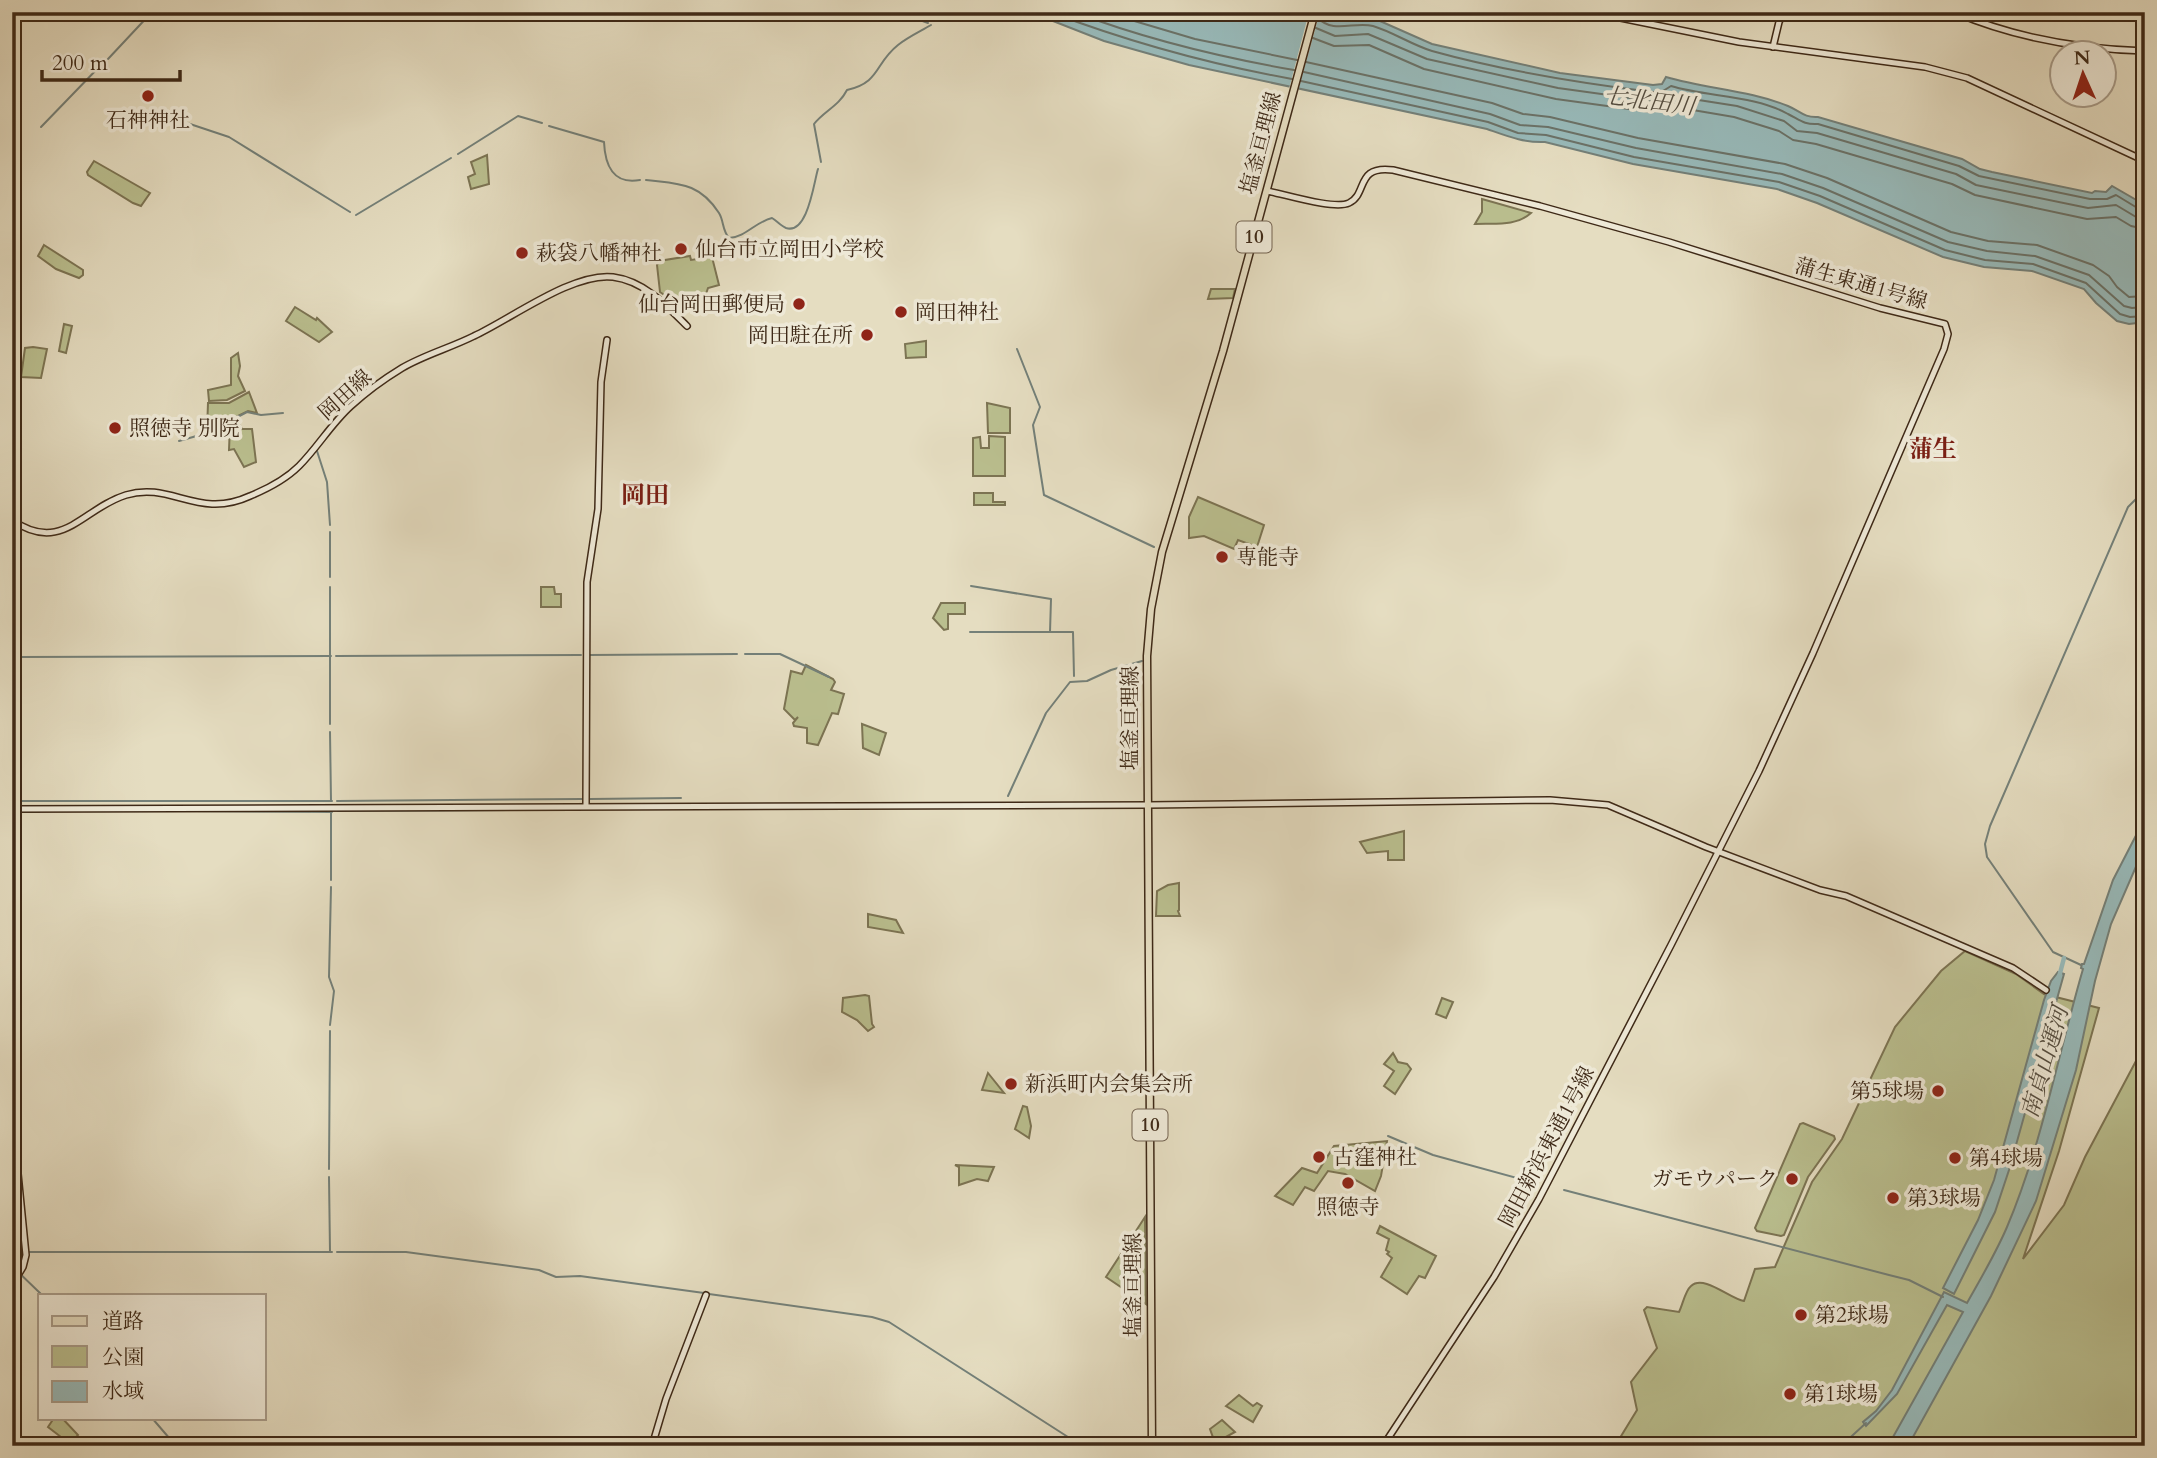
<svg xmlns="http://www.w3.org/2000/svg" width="2157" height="1458" font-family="Cardo,'Noto Serif JP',serif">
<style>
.green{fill:#babf8f;stroke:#7c7453;stroke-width:2}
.water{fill:#98baba;stroke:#748079;stroke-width:2}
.pier{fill:#e5ddc1}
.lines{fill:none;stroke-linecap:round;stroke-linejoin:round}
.shore{stroke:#6b7268;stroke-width:2}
.stream{stroke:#748079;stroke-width:2}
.canal{stroke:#98baba;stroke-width:4.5}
.secondary-casing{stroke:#3e2917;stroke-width:8}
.primary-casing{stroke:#3e2917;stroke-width:9}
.secondary{stroke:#eee9d7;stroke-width:5}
.primary{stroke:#e5ddc1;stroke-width:6}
.poi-dot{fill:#8f2418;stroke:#eee9d7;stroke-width:2.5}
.labels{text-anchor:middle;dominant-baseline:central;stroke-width:7;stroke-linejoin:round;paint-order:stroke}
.shield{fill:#eee9d7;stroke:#736351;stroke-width:2}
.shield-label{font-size:19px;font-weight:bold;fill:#3e2917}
.poi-label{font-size:21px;fill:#3e2917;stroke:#eee9d7;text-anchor:start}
.street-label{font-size:21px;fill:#3e2917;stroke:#eee9d7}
.water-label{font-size:23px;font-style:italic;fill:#544d40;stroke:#eee9d7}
.quarter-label{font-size:24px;font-weight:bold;fill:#7a1f14;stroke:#eee9d7}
</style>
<rect width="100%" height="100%" fill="#e5ddc1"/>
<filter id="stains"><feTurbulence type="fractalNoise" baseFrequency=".00286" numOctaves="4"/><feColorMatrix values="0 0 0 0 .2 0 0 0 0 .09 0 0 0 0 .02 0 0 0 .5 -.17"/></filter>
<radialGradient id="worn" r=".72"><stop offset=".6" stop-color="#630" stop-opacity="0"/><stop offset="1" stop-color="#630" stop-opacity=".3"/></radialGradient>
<g class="green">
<polygon points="487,155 489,184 471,189 468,177 475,174 471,162"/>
<polygon points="94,161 150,193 141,206 133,203 88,175 87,172"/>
<path d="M1482,199l49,14c-16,14 -36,10 -56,11l7,-12z"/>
<polygon points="44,245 83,270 83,275 79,278 56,269 38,256"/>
<polygon points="690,256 691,260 712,257 719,285 708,288 705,297 676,303 660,292 657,265 659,261"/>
<polygon points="1211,289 1235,289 1233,298 1208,299"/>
<polygon points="295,307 316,320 317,318 332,332 319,342 286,321"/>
<polygon points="64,324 72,326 66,353 59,351"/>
<polygon points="926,341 926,357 906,358 905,344"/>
<polygon points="33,347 47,349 41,378 21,377 25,348"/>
<polygon points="238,353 240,366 238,376 245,391 227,400 209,401 208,390 231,385 231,358"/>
<polygon points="249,392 257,413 248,411 207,431 208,403 229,403"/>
<polygon points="987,403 1010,408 1010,433 988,433"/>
<polygon points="237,420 242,429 252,429 256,462 244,467 234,449 229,450 230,425"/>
<polygon points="989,436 1005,437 1005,476 973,476 973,438 980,437 981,448 989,448"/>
<polygon points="974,493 993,493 993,502 1005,502 1005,505 974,505"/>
<polygon points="1198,497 1264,525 1257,547 1238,540 1234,549 1204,536 1189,538 1189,517"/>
<polygon points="541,587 554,587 555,594 561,594 561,607 541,607"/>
<polygon points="941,603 965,603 965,614 948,614 948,629 944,630 933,618"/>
<polygon points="806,665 833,679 835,682 831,690 844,694 838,714 832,713 818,745 807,743 807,728 794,726 793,723 798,717 795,720 784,709 791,671 802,674"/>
<polygon points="862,724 886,733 879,755 863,748"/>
<polygon points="1404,831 1404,860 1388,860 1388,851 1367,853 1360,842"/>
<polygon points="1179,883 1179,910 1178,911 1180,916 1156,916 1157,891 1168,885"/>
<polygon points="868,914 896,920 903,933 868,927"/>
<path d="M1965,951l51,23 28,20 55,14 -40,143 -36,108 41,-54 21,-48 60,-113v402h-530l22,-36 -6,-28 26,-34 -13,-38 3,-3 32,5c4,-8 6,-21 12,-26 13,-12 39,13 53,15l11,-32 20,-2 37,-85 30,-43 53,-112 46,-56z"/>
<polygon points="865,995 869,996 872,1024 874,1027 868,1031 857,1020 842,1012 843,998"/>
<polygon points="1442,998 1453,1002 1446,1018 1436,1014"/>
<polygon points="1393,1053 1398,1062 1407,1064 1411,1069 1395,1094 1384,1086 1394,1071 1384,1064"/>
<polygon points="988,1073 1004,1093 982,1090"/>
<polygon points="1023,1106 1027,1107 1031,1126 1029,1138 1015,1129"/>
<polygon points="1803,1123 1834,1136 1835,1139 1808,1177 1784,1235 1781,1236 1757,1231 1755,1228 1800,1124"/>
<polygon points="1387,1141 1381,1176 1375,1191 1345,1174 1328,1171 1314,1191 1305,1187 1293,1205 1275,1196 1302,1168 1317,1173 1334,1146"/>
<polygon points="955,1165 994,1167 988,1181 977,1179 959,1185 959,1167"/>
<polygon points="1145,1217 1146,1304 1106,1277"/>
<polygon points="1380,1226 1436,1256 1425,1278 1419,1276 1407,1294 1381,1277 1392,1258 1387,1254 1389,1252 1386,1250 1389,1239 1377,1233"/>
<polygon points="1239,1395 1253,1406 1257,1403 1262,1406 1253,1422 1226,1406"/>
<polygon points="54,1418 62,1418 78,1435 70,1444 48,1427"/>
<polygon points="1222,1420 1235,1432 1215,1443 1210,1429"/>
</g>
<g class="water">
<path d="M1030,12h270l23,2 13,6 10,-3 14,3 6,-3 14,4 52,23 128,29 93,12 9,-1 4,-7c41,12 83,13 122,29 12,5 16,12 30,11l144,42 18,10 12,3 100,21 3,-2 11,1 6,-6 33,19v117l-16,2 -12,-3 -21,-18 -12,-14 -52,-18 -48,-4 -41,-10 -126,-54 -40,-14 -144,-25 -88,-22c-21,1 -38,-6 -58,-13l-298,-64 -85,-24z"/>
<path d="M2145,818v28l-34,78 -16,57 -19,89 -40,131 -45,95 -83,150h-20l75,-134 -16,-7 -50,89 -31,32 -3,-4 13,-11 16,-21 52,-98 23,11c14,-25 29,-50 40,-76 35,-83 51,-172 76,-258l-2,-1 1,-4h2l29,-84z"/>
<polygon points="2058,972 2064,974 2009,1170 1995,1212 1954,1294 1943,1288 1978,1220 1994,1180 2044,1000 2051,981"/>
</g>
<polygon class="pier" points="1309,12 1320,12 1298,91 1289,89"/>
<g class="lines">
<g class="shore">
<path d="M1050,12c79,30 159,52 242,67"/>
<path d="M1074,12c71,27 145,45 220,58"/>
<polyline points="1104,12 1195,39 1297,60"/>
<path d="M1318,18c15,16 37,3 55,8 20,6 39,19 59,25 72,20 147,32 221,41l10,-1 8,-5c36,11 83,9 117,28 12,6 16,11 30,10l141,42 20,10 111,23h17l9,-4 23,14h6"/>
<polyline points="1316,28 1335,36 1368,34 1427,59 1558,88 1652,101 1673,96 1737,106 1784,121 1797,131 1817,133 1956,174 1976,185 2088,208 2116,205 2136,217 2145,218"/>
<polyline points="1313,38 1334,46 1369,45 1424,69 1556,99 1651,112 1675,107 1734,117 1779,131 1793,140 1816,144 1952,184 1975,195 2087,219 2116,217 2131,226 2145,229"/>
<polyline points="1306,62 1492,103 1523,114 1550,117 1638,138 1785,164 1827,178 1951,232 1988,241 2037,245 2093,265 2109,276 2117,287 2129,297 2145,296"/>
<polyline points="1304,72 1490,114 1520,125 1548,127 1636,148 1782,174 1823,188 1948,242 1987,251 2035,256 2089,275 2124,306 2132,308 2145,307"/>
<polyline points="1301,81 1488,122 1518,133 1546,135 1634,157 1779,182 1820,196 1945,250 1985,260 2033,264 2086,283 2120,314 2130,317 2145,316"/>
</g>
<g class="stream">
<polyline points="898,12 928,23"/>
<polyline points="108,59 152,12"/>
<polyline points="187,123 229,137 350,212"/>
<path d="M549,126l55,16c1,23 9,43 36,38"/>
<polyline points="41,127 100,66"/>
<polyline points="458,154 518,116 542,123"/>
<path d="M821,162l-7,-38c10,-13 25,-18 33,-34 34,-8 27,-26 51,-45 10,-8 23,-14 33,-20"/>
<path d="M646,180c32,4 53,2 73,33 5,8 3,17 10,25 17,-1 26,-16 43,-20 5,3 9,8 14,10 22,7 28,-47 32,-59"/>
<polyline points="356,215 451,158"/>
<polyline points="1017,349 1040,407 1033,425 1044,495 1154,547"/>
<polyline points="179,441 207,433 247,412 261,415 283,413"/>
<polyline points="317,451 327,482 330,525"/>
<polyline points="330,577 330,532"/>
<polyline points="971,586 1051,599 1050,632 1073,632 1074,676"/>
<polyline points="330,587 330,724"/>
<polyline points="970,632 1050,632"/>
<polyline points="745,654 780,654 829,677"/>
<polyline points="589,655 737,654"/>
<polyline points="336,656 581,655"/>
<polyline points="19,657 331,656"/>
<polyline points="330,732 331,801"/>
<polyline points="1008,796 1046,713 1070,682 1087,681 1111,670 1142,661"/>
<polyline points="590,799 681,798"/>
<polyline points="19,801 332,801"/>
<polyline points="337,801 582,799"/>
<polyline points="195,811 332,812"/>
<polyline points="338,811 529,810"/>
<polyline points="20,812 39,812"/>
<polyline points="331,880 331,813"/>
<polyline points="12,888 13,1026"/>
<polyline points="2081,965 2053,952 1987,857 1985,844 1990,826 2128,507 2141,494 2145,493"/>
<polyline points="330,1025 334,991 329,977 331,887"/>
<polyline points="13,1032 14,1170"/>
<polyline points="1388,1136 1433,1155 1535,1183"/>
<polyline points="329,1169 330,1031"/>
<polyline points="12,1177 14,1177 22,1253"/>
<polyline points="329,1177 330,1252"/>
<polyline points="1564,1190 1889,1275 1909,1280 1943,1297"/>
<polyline points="28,1252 332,1252"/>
<polyline points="337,1252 406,1252 539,1270 556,1277 580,1276 704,1293"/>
<polyline points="12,1266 42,1295"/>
<polyline points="709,1294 872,1317 889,1322 1082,1446"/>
<polyline points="152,1418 176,1446"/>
<path d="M1699,1446c23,-9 37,-9 59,0"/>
<polyline points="1841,1446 1866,1423"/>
</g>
<polyline class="canal" points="2059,977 2064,958"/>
<g class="secondary-casing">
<g id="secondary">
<polyline points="1591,12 1739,42 1925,67 1967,78 2145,161"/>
<path d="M1954,12c61,26 125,37 191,39"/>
<polyline points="1773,47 1779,22 1784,12"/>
<path d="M1267,191c17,3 67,19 82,12 19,-9 6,-38 44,-33l147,36 129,36 211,66 65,16 3,10 -4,15 -131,304 -54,118 -88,174 -132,254 -45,78 -111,169"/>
<path d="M12,520c50,35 71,-12 114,-25 45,-14 72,25 124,1 17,-7 35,-16 49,-30 19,-19 32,-42 52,-60 15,-14 33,-27 51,-38 22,-13 48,-20 72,-32 37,-17 99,-64 139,-59 31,4 53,28 74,49"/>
<polyline points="12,592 16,592"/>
<polyline points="586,806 587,582 598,509 601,382 607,340"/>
<polyline points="12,809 1148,805 1550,800 1608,805 1706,847 1820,890 1846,896 2013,968 2046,990"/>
<polyline points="12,1285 23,1267 26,1255 18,1174 17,809"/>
<polyline points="652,1446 666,1399 706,1295"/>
</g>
</g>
<g class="primary-casing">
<polyline id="primary" points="1152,1446 1147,656 1151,609 1162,552 1223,351 1315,12"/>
</g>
<use href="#secondary" class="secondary"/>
<use href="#primary" class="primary"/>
</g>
<g class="poi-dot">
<circle cx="148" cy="96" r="7"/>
<circle cx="681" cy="249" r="7"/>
<circle cx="522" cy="253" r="7"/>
<circle cx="799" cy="304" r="7"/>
<circle cx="901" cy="312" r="7"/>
<circle cx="867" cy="335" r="7"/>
<circle cx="115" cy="428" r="7"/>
<circle cx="1222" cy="557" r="7"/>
<circle cx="1011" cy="1084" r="7"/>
<circle cx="1938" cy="1091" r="7"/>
<circle cx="1319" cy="1157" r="7"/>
<circle cx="1955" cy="1158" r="7"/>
<circle cx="1792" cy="1179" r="7"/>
<circle cx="1348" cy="1183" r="7"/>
<circle cx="1893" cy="1198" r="7"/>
<circle cx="1801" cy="1315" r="7"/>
<circle cx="1790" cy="1394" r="7"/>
</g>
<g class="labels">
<g class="shield">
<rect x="1236.5" y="221.5" width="35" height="31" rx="5"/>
<rect x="1132.5" y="1109.5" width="35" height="31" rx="5"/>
</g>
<g class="shield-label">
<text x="1254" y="237">10</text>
<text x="1150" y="1125">10</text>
</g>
<g class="poi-label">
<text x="148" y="120" text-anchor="middle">石神神社</text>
<text x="695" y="249">仙台市立岡田小学校</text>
<text x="536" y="253">萩袋八幡神社</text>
<text x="785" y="304" text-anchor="end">仙台岡田郵便局</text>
<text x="915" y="312">岡田神社</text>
<text x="853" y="335" text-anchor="end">岡田駐在所</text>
<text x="129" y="428">照徳寺 別院</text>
<text x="1236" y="557">専能寺</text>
<text x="1025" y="1084">新浜町内会集会所</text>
<text x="1924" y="1091" text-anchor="end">第5球場</text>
<text x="1333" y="1157">古窪神社</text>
<text x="1969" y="1158">第4球場</text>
<text x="1778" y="1179" text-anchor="end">ガモウパーク</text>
<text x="1907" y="1198">第3球場</text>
<text x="1348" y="1207" text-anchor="middle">照徳寺</text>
<text x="1815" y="1315">第2球場</text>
<text x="1804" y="1394">第1球場</text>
</g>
<g class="street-label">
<text transform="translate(1261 143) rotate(-75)">塩釜亘理線</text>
<text transform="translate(1861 284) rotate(16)">蒲生東通1号線</text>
<text transform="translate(345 395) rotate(-42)">岡田線</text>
<text transform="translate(1130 718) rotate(-90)">塩釜亘理線</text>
<text transform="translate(1547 1147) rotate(-62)">岡田新浜東通1号線</text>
<text transform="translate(1133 1285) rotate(-90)">塩釜亘理線</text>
</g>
<g class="water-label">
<text transform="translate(1649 101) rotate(7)">七北田川</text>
<text transform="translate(2045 1062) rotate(-74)">南貞山運河</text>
</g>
<g class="quarter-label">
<text x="1933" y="449">蒲生</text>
<text x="645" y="495">岡田</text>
</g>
</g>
<rect width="2157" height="1458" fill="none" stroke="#e5ddc1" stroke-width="42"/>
<rect x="14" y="14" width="2129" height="1430" fill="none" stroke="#3e2917" stroke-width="3.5"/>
<rect x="21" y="21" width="2115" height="1416" fill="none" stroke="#3e2917" stroke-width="2"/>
<rect x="38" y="1294" width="228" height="126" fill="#eee9d7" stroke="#a89c8a" stroke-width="2"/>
<rect x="52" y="1316" width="35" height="10" fill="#e5ddc1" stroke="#a89c8a" stroke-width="2"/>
<text x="102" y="1328" font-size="21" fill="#3e2917">道路</text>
<rect x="52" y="1346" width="35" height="21" fill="#babf8f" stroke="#a89c8a" stroke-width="2"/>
<text x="102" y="1364" font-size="21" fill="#3e2917">公園</text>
<rect x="52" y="1381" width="35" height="21" fill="#98baba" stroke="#a89c8a" stroke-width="2"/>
<text x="102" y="1398" font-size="21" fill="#3e2917">水域</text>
<g transform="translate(2083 74) rotate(357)"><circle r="33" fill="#eee9d7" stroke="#a89c8a" stroke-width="2"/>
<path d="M0-5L12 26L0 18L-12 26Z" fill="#8f2418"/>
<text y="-10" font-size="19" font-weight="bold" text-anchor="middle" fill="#3e2917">N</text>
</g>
<path d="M42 70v10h138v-10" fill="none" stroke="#3e2917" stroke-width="3.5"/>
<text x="52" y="70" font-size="21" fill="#3e2917" stroke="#eee9d7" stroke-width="5" paint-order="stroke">200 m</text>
<rect width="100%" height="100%" filter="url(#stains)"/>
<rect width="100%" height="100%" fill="url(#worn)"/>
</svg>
